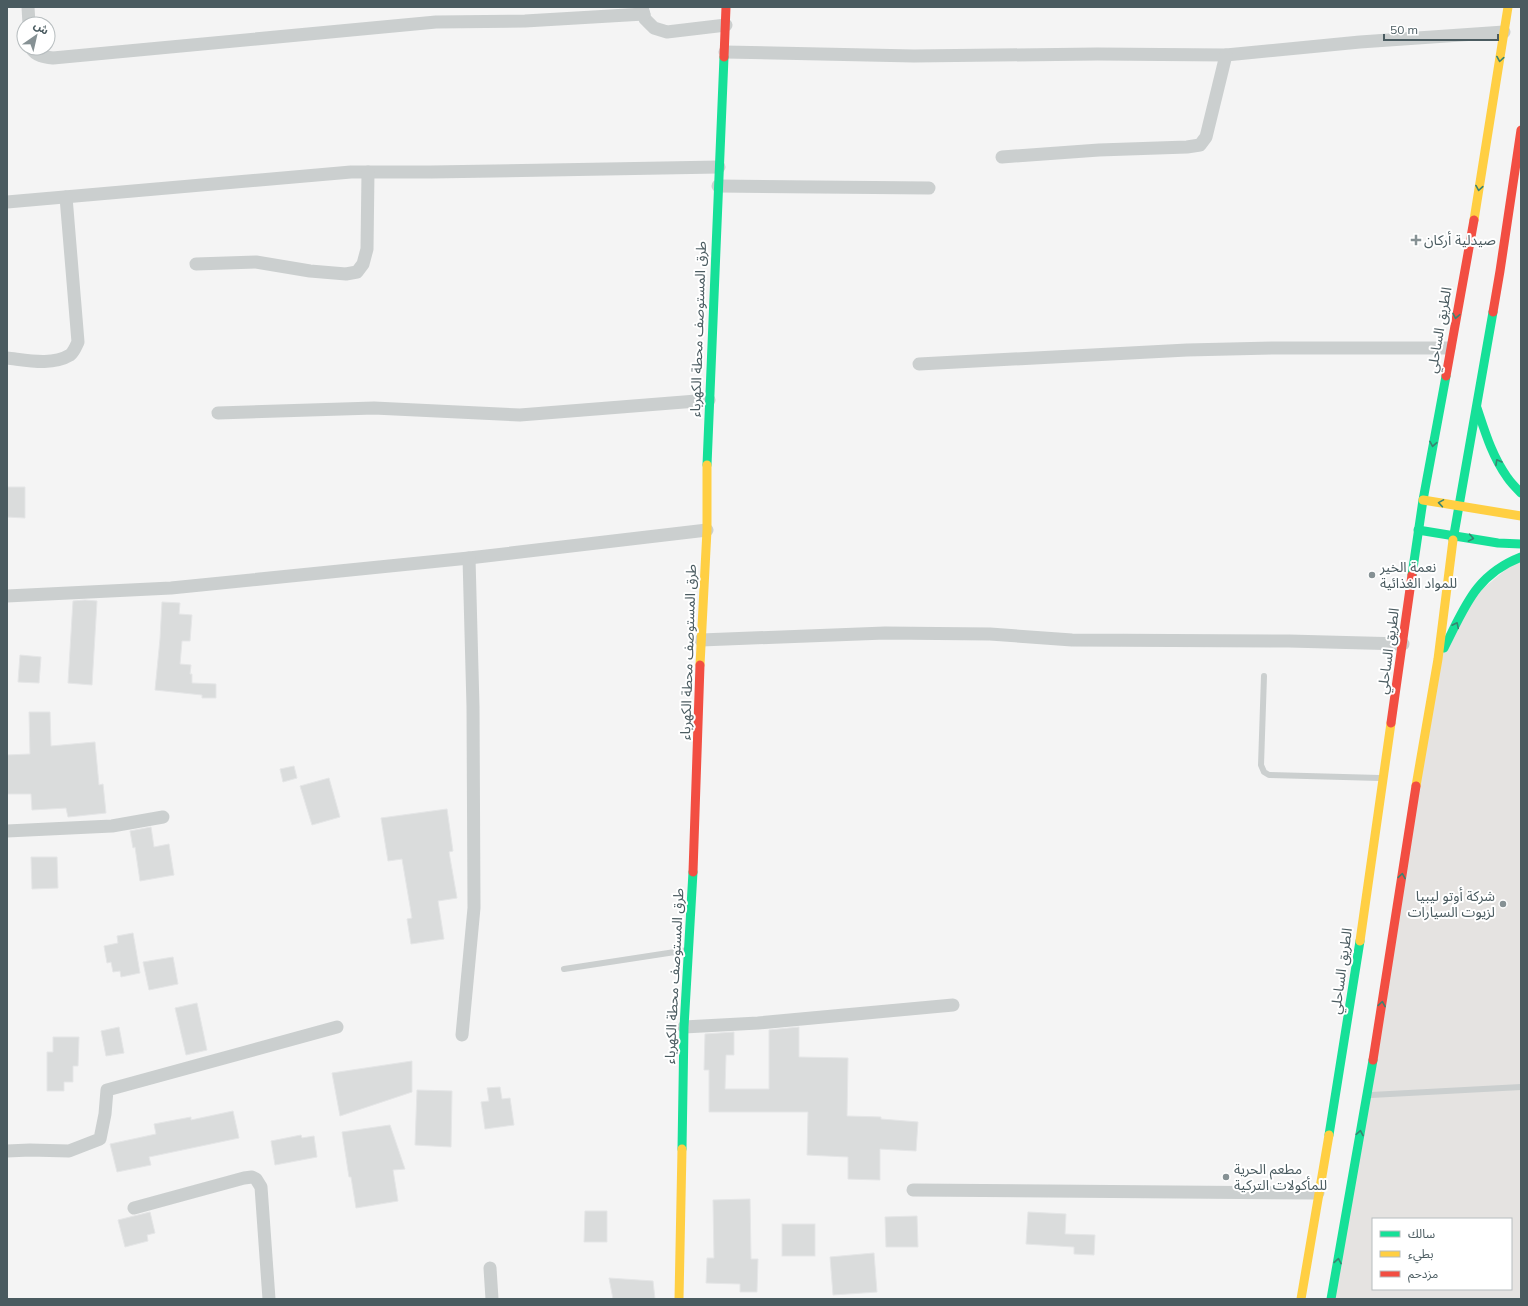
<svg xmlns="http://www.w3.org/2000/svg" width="1528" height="1306" font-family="Mulish,'Noto Sans Arabic',sans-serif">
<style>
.commercial{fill:#e5e3e1;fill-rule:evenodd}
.building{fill:#dadcdc;stroke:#e5e6e7}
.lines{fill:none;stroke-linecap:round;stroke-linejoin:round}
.lane{stroke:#cbcfcf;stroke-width:6}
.street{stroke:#cbcfcf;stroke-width:13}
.fast{stroke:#16e098;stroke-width:9}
.slow{stroke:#ffcf43;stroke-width:9}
.jam{stroke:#f24e42;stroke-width:9}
.oneway{stroke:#3a8371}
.poi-dot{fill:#869194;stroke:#fff;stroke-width:1.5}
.labels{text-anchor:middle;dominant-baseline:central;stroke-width:4;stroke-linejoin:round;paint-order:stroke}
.poi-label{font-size:14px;fill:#4a5b60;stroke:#fff;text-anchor:start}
.street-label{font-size:14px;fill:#4a5b60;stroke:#fff}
</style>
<rect width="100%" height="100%" fill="#f4f4f4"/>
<path class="commercial" d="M1521,557v742h-190l107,-640 30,-58zM1373,1219h138v70h-138z"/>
<g class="building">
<polygon points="7,487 25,487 25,518 7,517"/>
<polygon points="85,600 97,601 92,685 68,683 73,601"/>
<polygon points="162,602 180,603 179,614 192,615 190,641 182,641 180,664 191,665 190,674 192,674 192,683 216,684 216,698 202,698 202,695 155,690 160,639"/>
<polygon points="20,655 41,657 39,683 18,682"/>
<polygon points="29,712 50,712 51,746 95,742 99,785 103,784 106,813 68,817 66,808 32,810 31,794 7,794 7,755 30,754"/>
<polygon points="294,766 297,778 283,782 280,769"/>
<polygon points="329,778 340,817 312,825 300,786"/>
<polygon points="447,809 453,851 449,852 457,898 438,901 444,939 411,944 407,919 412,918 402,859 388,861 381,818"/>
<polygon points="151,827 154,847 169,844 174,875 140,881 135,847 133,848 130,831"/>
<polygon points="31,857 57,857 58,888 32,889"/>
<polygon points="133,933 140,973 121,977 120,971 113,972 111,962 107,963 104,946 118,943 117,936"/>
<polygon points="173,957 178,984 149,990 143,962"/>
<polygon points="197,1003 207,1050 186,1055 175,1008"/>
<polygon points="119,1027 124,1053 106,1056 101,1031"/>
<polygon points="799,1027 799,1057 848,1058 847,1116 881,1117 881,1119 918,1122 916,1151 880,1149 880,1180 848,1179 848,1157 807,1155 808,1112 709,1112 709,1070 704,1070 705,1034 734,1032 734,1055 726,1055 725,1089 769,1089 769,1030"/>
<polygon points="53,1037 79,1037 78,1066 73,1066 73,1082 64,1082 64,1091 47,1091 47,1052 53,1052"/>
<polygon points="412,1061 412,1092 340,1116 332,1073"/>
<polygon points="500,1087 502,1099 510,1098 514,1125 485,1129 481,1102 489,1101 487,1088"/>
<polygon points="417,1090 452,1091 451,1147 415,1145"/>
<polygon points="233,1111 239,1138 149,1157 151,1165 117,1172 110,1144 156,1134 154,1124 191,1117 191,1120"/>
<polygon points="390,1125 405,1169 393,1170 398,1201 356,1208 351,1177 349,1177 342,1132"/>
<polygon points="301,1135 302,1138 314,1136 317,1157 275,1165 271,1141"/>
<polygon points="750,1199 751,1259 758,1259 757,1292 740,1292 740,1284 706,1283 707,1258 714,1258 713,1200"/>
<polygon points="585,1211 607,1211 607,1242 584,1242"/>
<polygon points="150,1212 155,1233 147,1235 148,1241 125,1247 118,1220"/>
<polygon points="1028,1212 1066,1214 1065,1234 1095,1235 1094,1255 1074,1254 1074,1247 1026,1244"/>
<polygon points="917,1216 918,1247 886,1247 885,1217"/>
<rect x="782" y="1224" width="33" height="32"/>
<polygon points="874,1253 877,1292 833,1295 830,1257"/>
<polygon points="609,1278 653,1281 655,1299 613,1299"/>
</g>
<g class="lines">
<g class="lane">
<polyline points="1264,676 1261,765 1264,772 1269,775 1380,778"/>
<polyline points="564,969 688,950"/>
<polyline points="1371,1095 1521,1087"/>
</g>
<g class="street">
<polyline points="28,7 29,24"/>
<polyline points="642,7 645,19 654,28 667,32 726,25"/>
<path d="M31,48c5,8 13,9 22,10l383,-36 89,-1 119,-7"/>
<polyline points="725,52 914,56 1097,54 1226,55 1360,42 1504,32"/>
<polyline points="1002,157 1099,150 1187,147 1200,145 1206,137 1226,55"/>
<polyline points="718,186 929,188"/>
<polyline points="7,202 351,172 431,172 719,167"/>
<polyline points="196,264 256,262 310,271 346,274 357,272 363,264 367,249 368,172"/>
<path d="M7,358c19,2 45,8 63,-3 4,-3 6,-9 8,-13l-12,-145"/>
<polyline points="919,364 1187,350 1273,348 1449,348"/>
<polyline points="218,413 374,408 520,415 709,400"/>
<polyline points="7,596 171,588 469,558 707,530"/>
<polyline points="701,640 885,633 990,634 1072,640 1289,641 1403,644"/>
<polyline points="7,831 112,826 163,817"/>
<polyline points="684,1027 758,1023 953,1005"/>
<polyline points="462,1035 474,908 473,707 469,558"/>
<polyline points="7,1151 30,1150 69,1151 100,1139 105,1114 107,1090 337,1027"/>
<polyline points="913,1190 1318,1193"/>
<polyline points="134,1208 244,1178 252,1177 256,1179 261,1187 269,1299"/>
<polyline points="490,1268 492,1299"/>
</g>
<g class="fast">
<path d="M1477,408c8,24 15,48 30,69 4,6 9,11 14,16"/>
<polyline points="707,465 724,57"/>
<polyline points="1418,530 1498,543 1521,544"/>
<polyline points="1453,540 1493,312"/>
<polyline points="1412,575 1423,500 1446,376"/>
<path d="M1444,648c21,-41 31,-73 77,-91"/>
<polyline points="1329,1135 1360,941"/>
<polyline points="682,1149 684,1027 693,872"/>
<polyline points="1331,1299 1373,1060"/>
</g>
<g class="slow">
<polyline points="1474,220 1508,7"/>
<polyline points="1423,500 1521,516"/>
<polyline points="700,665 707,530 707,465"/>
<polyline points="1416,786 1438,659 1453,540"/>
<polyline points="1360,941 1391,723"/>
<polyline points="679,1299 682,1149"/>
<polyline points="1301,1299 1329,1135"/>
</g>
<g class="jam">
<polyline points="724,57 726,7"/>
<polyline points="1493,312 1500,271 1521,130"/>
<polyline points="1446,376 1474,220"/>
<polyline points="1391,723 1412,575"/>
<polyline points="693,872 700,665"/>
<polyline points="1373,1060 1416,786"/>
</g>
</g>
<defs><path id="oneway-chevron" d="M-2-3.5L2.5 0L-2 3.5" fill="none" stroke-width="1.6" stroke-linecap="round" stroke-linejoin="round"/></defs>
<g class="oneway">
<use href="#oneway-chevron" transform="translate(1500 59) rotate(99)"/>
<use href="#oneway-chevron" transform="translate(1479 188) rotate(99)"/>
<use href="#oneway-chevron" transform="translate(1456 316) rotate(101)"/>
<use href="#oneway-chevron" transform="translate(1433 444) rotate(100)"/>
<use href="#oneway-chevron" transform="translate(1498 462) rotate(-119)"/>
<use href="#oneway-chevron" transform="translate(1441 503) rotate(-171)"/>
<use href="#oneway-chevron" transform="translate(1471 538) rotate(10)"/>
<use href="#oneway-chevron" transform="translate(1456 625) rotate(-64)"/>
<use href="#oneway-chevron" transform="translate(1402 876) rotate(-81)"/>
<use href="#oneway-chevron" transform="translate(1382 1004) rotate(-81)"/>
<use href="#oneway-chevron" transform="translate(1360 1133) rotate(-80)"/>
<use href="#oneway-chevron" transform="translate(1338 1261) rotate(-80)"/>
</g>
<g class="poi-dot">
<path d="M1414 234h4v4h4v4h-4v4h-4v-4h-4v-4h4z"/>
<circle cx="1372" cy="575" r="4"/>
<circle cx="1503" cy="904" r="4"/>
<circle cx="1226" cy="1177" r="4"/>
</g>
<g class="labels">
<g class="poi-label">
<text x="1424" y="240">صيدلية أركان</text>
<text x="1380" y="567">نعمة الخير<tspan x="1380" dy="16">للمواد الغذائية</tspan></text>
<text x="1495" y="896" text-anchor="end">شركة أوتو ليبيا<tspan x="1495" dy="16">لزيوت السيارات</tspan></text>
<text x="1234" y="1169">مطعم الحرية<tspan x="1234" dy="16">للمأكولات التركية</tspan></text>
</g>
<g class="street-label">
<text transform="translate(698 329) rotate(-88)">طرق المستوصف محطة الكهرباء</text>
<text transform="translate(1439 330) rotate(-80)">الطريق الساحلي</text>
<text transform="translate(1388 651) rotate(-82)">الطريق الساحلي</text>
<text transform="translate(688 652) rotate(-88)">طرق المستوصف محطة الكهرباء</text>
<text transform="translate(1341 971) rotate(-82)">الطريق الساحلي</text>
<text transform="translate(674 976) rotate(-87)">طرق المستوصف محطة الكهرباء</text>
</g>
</g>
<rect width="1528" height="1306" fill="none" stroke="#4a5b60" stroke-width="16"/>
<rect x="1372" y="1218" width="140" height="72" fill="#ffffff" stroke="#b7bdbf"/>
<rect x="1380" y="1231" width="20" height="6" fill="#16e098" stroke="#b7bdbf"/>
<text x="1408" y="1238" font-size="12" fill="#4a5b60">سالك</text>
<rect x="1380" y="1251" width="20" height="6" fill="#ffcf43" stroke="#b7bdbf"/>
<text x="1408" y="1258" font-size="12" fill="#4a5b60">بطيء</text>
<rect x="1380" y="1271" width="20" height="6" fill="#f24e42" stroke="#b7bdbf"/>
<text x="1408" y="1278" font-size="12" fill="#4a5b60">مزدحم</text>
<g transform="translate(36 36) rotate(34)"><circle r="19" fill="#ffffff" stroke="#b7bdbf"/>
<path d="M0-3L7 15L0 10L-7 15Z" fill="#869194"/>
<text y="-6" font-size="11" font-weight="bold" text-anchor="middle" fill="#4a5b60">ش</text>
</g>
<path d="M1384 34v6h114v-6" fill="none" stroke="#4a5b60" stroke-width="2"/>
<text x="1390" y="34" font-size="12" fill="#4a5b60" stroke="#ffffff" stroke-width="3" paint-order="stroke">50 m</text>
</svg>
